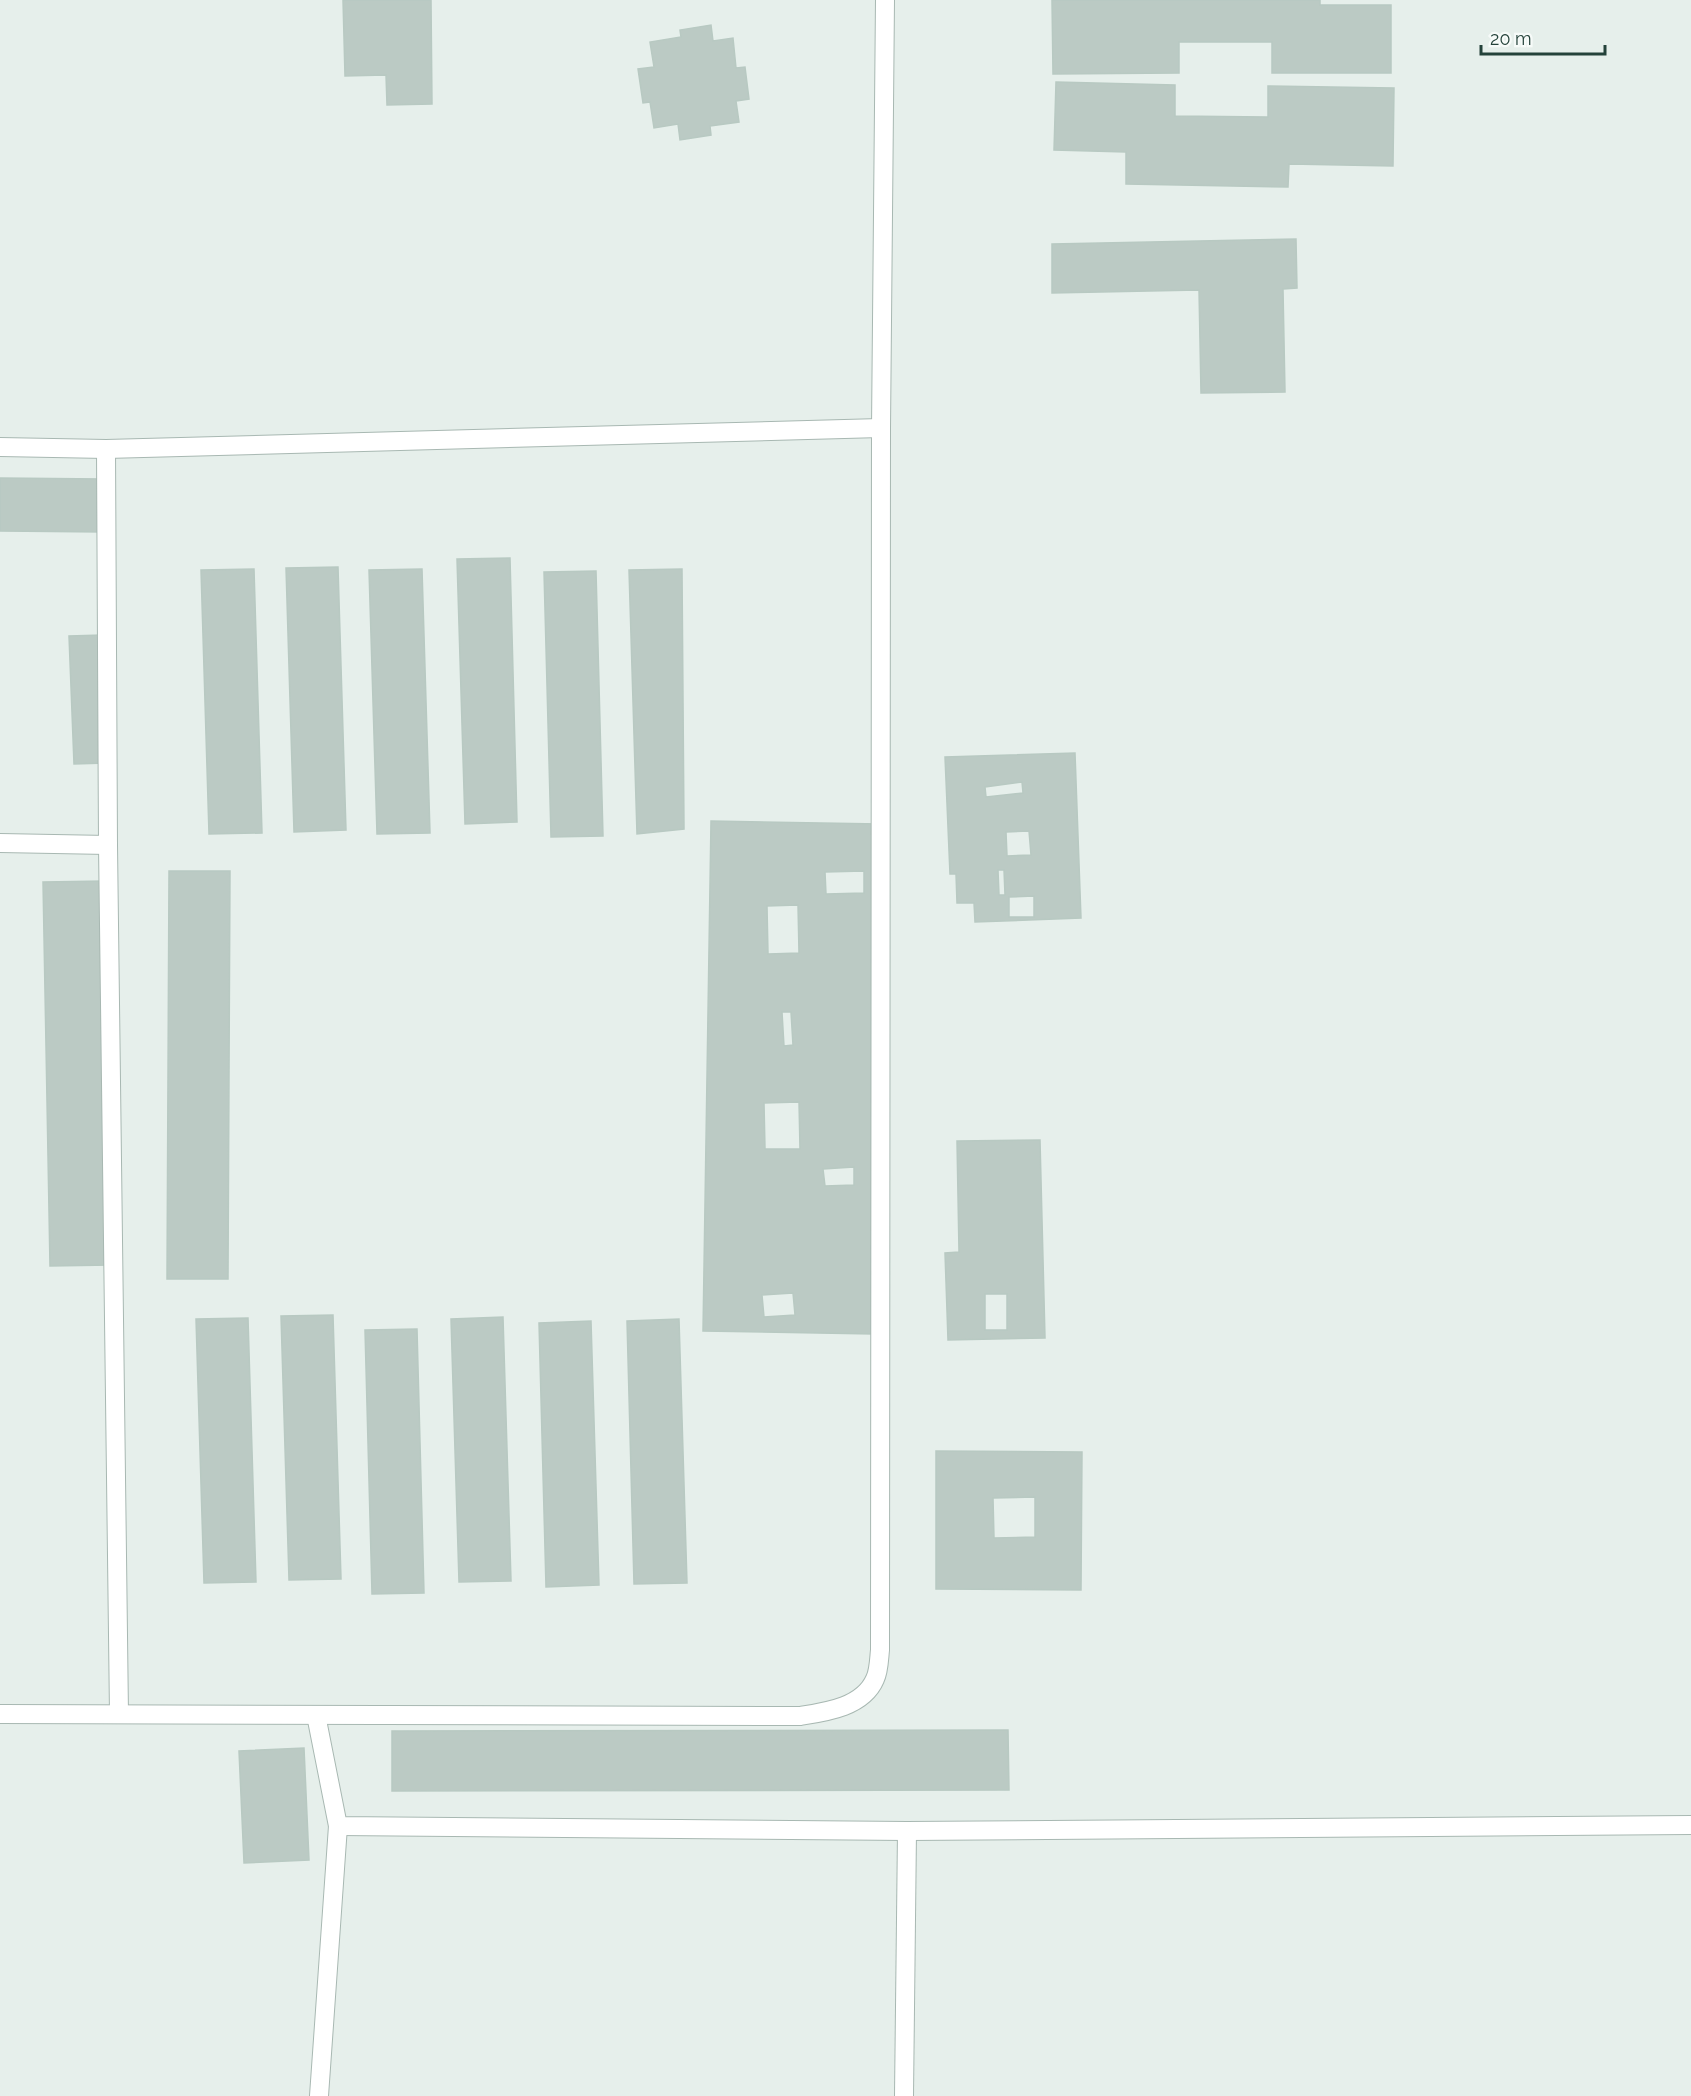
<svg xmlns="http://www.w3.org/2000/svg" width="1691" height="2096" font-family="Raleway,sans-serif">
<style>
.building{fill:#bbcac4;stroke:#b8c9c2;stroke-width:1.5;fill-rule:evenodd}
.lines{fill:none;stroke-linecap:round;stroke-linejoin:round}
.minor-casing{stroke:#a8b8b2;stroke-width:20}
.minor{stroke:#fff;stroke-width:18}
</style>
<rect width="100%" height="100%" fill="#e6efeb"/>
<g class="building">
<polygon points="343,0 431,0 432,104 387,105 386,75 345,76"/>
<polygon points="1052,0 1320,0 1320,5 1391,5 1391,73 1272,73 1272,42 1179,42 1179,73 1053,74"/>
<polygon points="711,25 713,41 733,38 736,68 745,67 749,99 736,101 739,122 710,126 711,135 680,140 678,124 654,128 650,102 643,103 638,69 654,67 650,42 681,37 680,30"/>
<polygon points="1056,82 1175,85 1175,116 1268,117 1268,86 1394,88 1393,166 1289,164 1288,187 1126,184 1126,152 1054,150"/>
<polygon points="1296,239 1297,288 1283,289 1285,392 1201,393 1199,290 1052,293 1052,244"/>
<polygon points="0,478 103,479 103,532 0,531"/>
<polygon points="510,558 517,822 465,824 457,559"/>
<polygon points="338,567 346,830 294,832 286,568"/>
<polygon points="254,569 262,833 209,834 201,570"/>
<polygon points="422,569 430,833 377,834 369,570"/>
<polygon points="682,569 684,829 637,834 629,570"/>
<polygon points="596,571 603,836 551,837 544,572"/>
<polygon points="102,635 106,763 74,764 69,636"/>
<path d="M1075,753l6,165 -106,4 -1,-19h-17l-1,-29h-6l-5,-117zM1022,782l1,11 -37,4 -1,-10zM1029,831l2,24 -24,1 -1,-24zM998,870h6l1,25h-6zM1034,896v21h-25v-20z"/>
<path d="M711,821l169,3 -7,510 -170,-3zM864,871v22l-38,1 -1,-22zM798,905l1,48 -31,1 -1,-48zM782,1012h9l2,33 -9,1zM799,1102l1,47h-35l-1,-46zM854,1167v18l-29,1 -2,-17zM793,1293l2,22 -31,2 -2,-22z"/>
<polygon points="169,871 230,871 228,1279 167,1279"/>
<polygon points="104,881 111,1265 50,1266 43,882"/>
<path d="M1040,1140l5,198 -97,2 -3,-87 14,-1 -2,-111zM985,1294h22v36h-22z"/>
<polygon points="333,1315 341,1579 289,1580 281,1316"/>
<polygon points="503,1317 511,1581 459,1582 451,1319"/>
<polygon points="248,1318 256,1582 204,1583 196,1319"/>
<polygon points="679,1319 687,1583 634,1584 627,1321"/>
<polygon points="591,1321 599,1585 546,1587 539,1323"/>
<polygon points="417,1329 424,1593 372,1594 365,1330"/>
<path d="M936,1451l146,1 -1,138 -145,-1zM1035,1497v40l-41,1 -1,-40z"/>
<polygon points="1008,1730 1009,1790 392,1791 392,1731"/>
<polygon points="304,1748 309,1860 244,1863 239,1751"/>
</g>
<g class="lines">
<g class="minor-casing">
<g id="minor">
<polyline points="0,447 106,449 881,428"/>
<polyline points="106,449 108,845 119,1714"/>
<polyline points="0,843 108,845"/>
<path d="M0,1714l800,2c26,-4 63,-9 75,-37 4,-8 4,-20 5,-29l1,-1222 4,-428"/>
<polyline points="316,1715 338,1826 907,1831 1691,1825"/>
<polyline points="319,2096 338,1826"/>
<polyline points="904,2096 907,1831"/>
</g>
</g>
<use href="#minor" class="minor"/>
</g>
<path d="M1481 45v9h124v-9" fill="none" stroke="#24423a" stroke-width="3"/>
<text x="1490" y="45" font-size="18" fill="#24423a" stroke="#f7fbf9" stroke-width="4.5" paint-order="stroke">20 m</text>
</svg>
